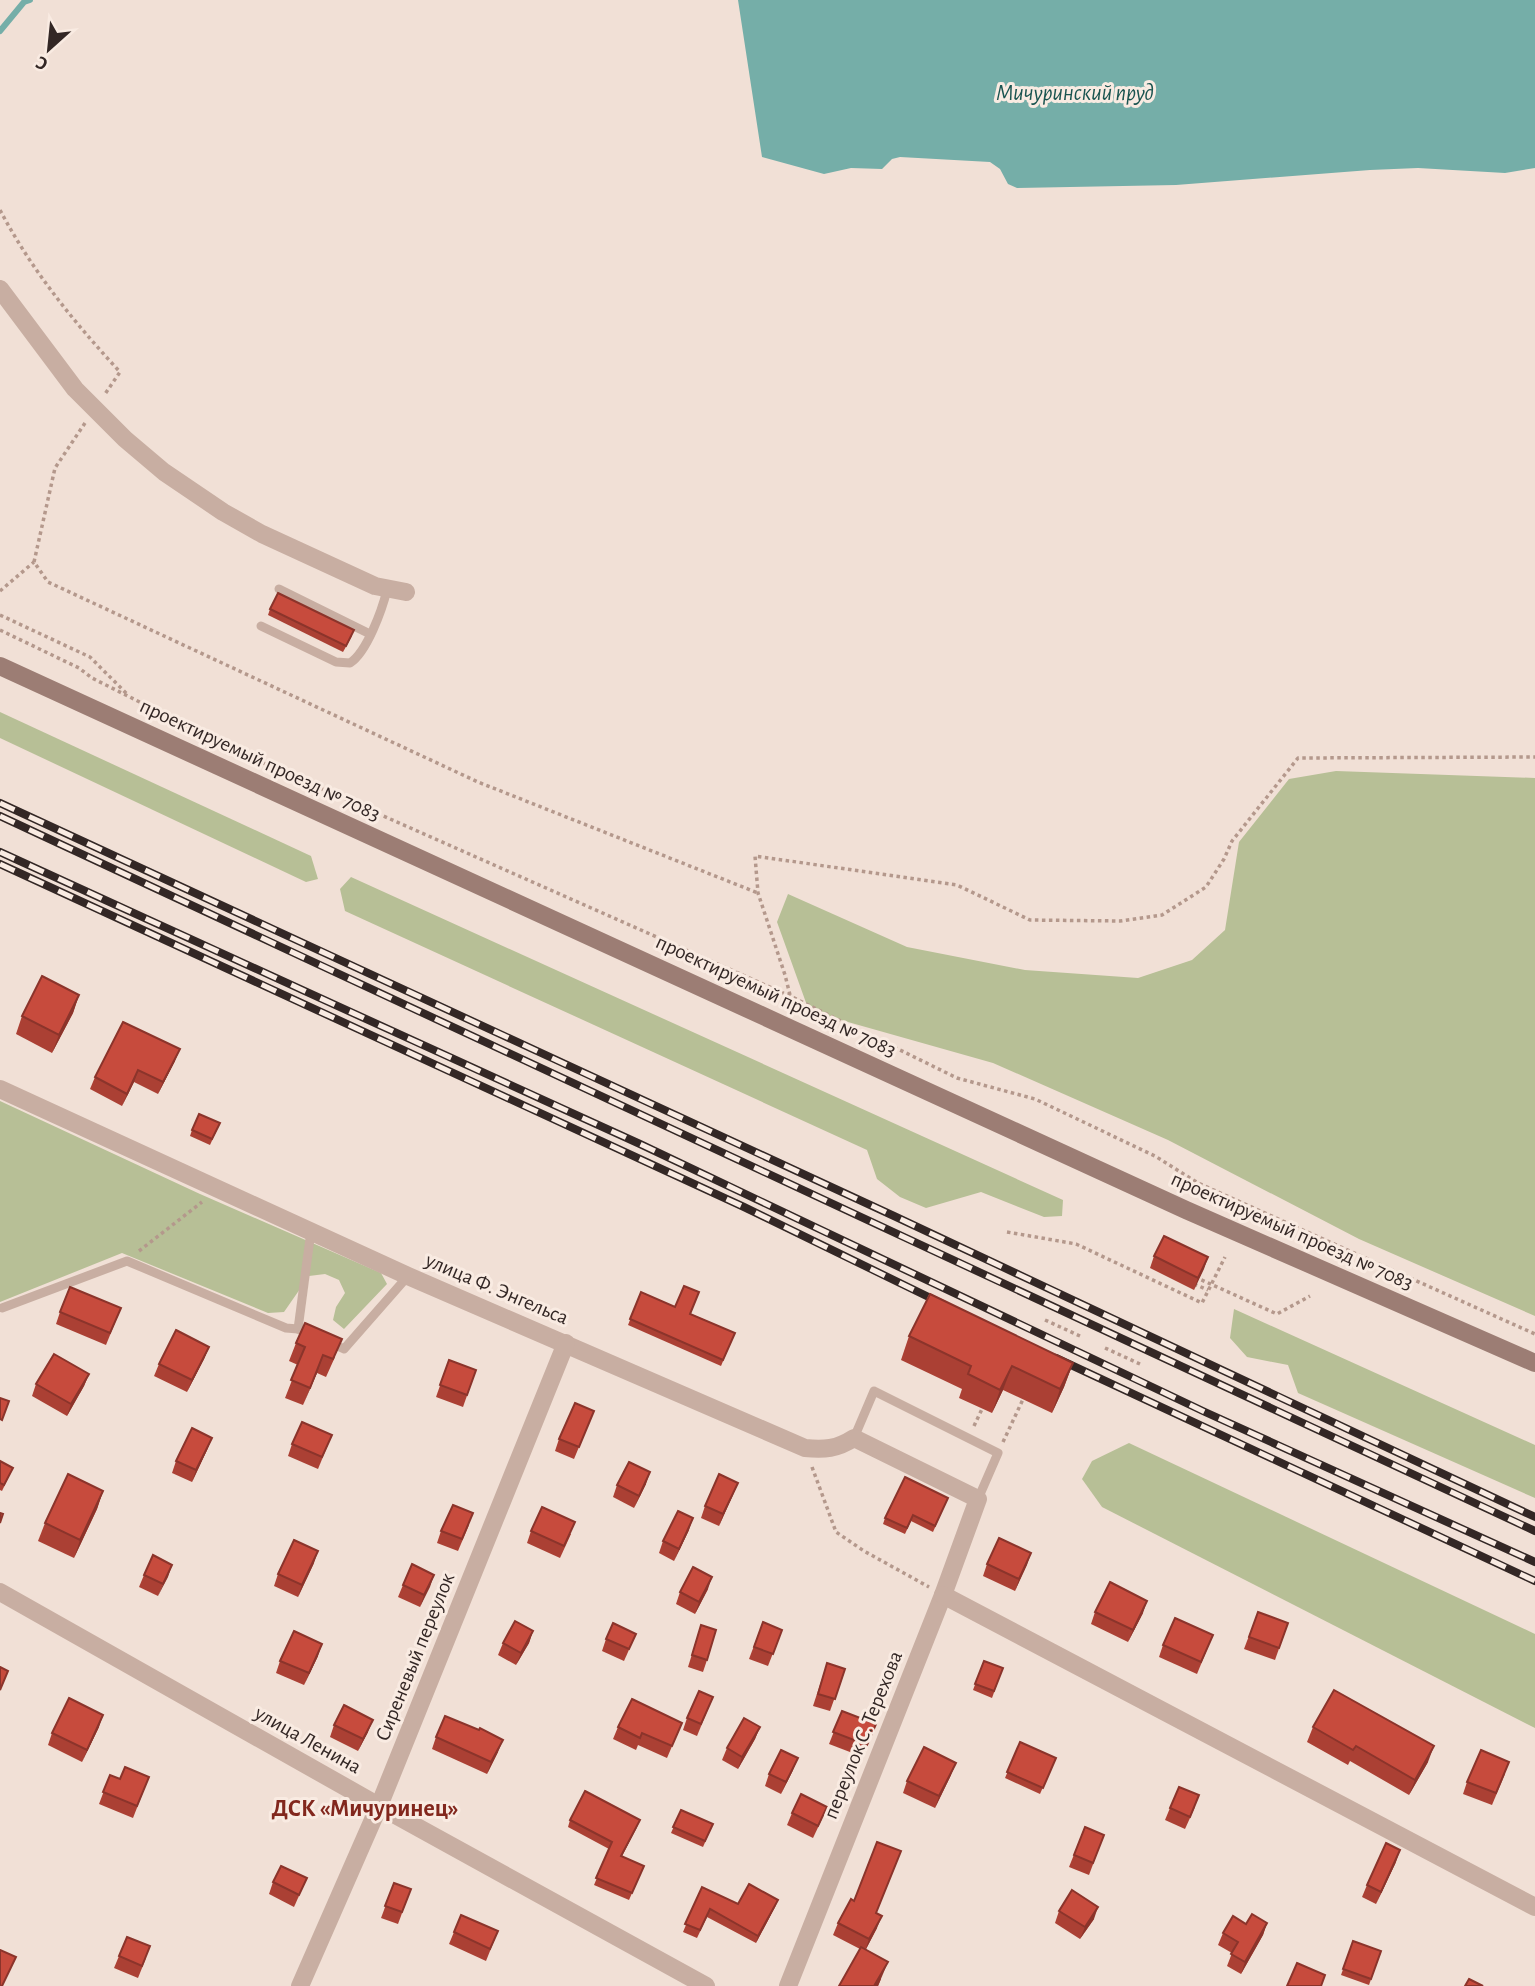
<svg xmlns="http://www.w3.org/2000/svg" width="1535" height="1986" font-family="'Alegreya Sans',sans-serif">
<style>
.green{fill:#b7bf96}
.water{fill:#75aea8}
.lines{fill:none;stroke-linecap:round;stroke-linejoin:round}
.stream{stroke:#75aea8;stroke-width:6}
.path{stroke:#b4988c;stroke-width:3.5;stroke-dasharray:3.5 3.5;stroke-linecap:butt}
.lane{stroke:#c8aea2;stroke-width:9}
.street{stroke:#c8aea2;stroke-width:18}
.secondary{stroke:#9c7d74;stroke-width:18}
.rail-casing{stroke:#332725;stroke-width:8}
.rail{stroke:#f9ebe2;stroke-width:5;stroke-dasharray:16;stroke-linecap:butt}
.wall{fill:#ab4034}
.shaded-wall{fill:#8b342b}
.building{fill:#c74b3d;stroke:#8b342b;stroke-width:2}
.labels{text-anchor:middle;dominant-baseline:central;stroke-width:6;stroke-linejoin:round;paint-order:stroke}
.street-label{font-size:21px;fill:#332725;stroke:#f9ebe2}
.water-label{font-size:23px;font-style:italic;fill:#1a5450;stroke:#f9ebe2}
.quarter-label{font-size:24px;font-weight:bold;fill:#82271d;stroke:#f9ebe2}
</style>
<rect width="100%" height="100%" fill="#f1e0d6"/>
<g class="green">
<polygon points="0,712 311,856 318,879 306,882 0,738"/>
<polygon points="1336,771 1535,778 1535,1316 1359,1239 1168,1140 993,1063 809,1011 777,922 788,894 907,947 1025,970 1138,978 1192,960 1225,930 1239,842 1289,779"/>
<polygon points="351,877 1063,1200 1062,1216 1044,1217 981,1192 926,1208 900,1197 877,1179 867,1150 345,911 340,889"/>
<polygon points="0,1101 200,1194 381,1273 387,1284 344,1329 333,1320 336,1307 345,1293 339,1280 325,1274 309,1276 284,1312 268,1313 122,1253 0,1302"/>
<polygon points="1234,1309 1535,1445 1535,1498 1298,1393 1288,1365 1247,1357 1230,1338"/>
<polygon points="1129,1443 1535,1634 1535,1728 1102,1507 1082,1479 1092,1461"/>
</g>
<polygon class="water" points="738,0 1535,0 1535,168 1505,173 1418,168 1370,170 1176,185 1017,188 1008,184 1000,169 990,162 900,157 892,159 882,169 851,168 824,174 762,157"/>
<g class="lines">
<polyline class="stream" points="0,31 24,2 30,0"/>
<g class="path">
<path d="M0,210c32,61 74,112 120,162l-15,22"/>
<polyline points="85,423 55,468 34,562 48,582 478,782 758,893"/>
<polyline points="0,591 34,562"/>
<polyline points="0,615 90,657 128,695"/>
<polyline points="0,630 79,668 92,678 241,753 790,996 957,1078 1035,1099 1155,1156 1198,1183 1535,1334"/>
<polyline points="790,995 785,975 758,893 755,856 957,885 1030,920 1120,921 1162,915 1206,887 1224,859 1232,841 1298,758 1535,757"/>
<polyline points="1007,1232 1076,1244 1202,1303 1225,1257"/>
<polyline points="139,1251 202,1202"/>
<polyline points="1195,1277 1277,1314 1310,1296"/>
<polyline points="1194,1284 1208,1290"/>
<polyline points="1045,1320 1080,1336"/>
<polyline points="1105,1348 1140,1364"/>
<polyline points="974,1426 982,1409"/>
<polyline points="1003,1442 1025,1395"/>
<polyline points="812,1467 836,1532 864,1551 929,1587"/>
</g>
<g class="lane">
<polyline points="279,589 370,634"/>
<path d="M261,626l75,36 14,1c17,-11 32,-53 37,-73"/>
<polyline points="2,1308 127,1261 286,1328 298,1329 310,1334"/>
<polyline points="298,1329 311,1231"/>
<polyline points="329,1342 344,1349 408,1276"/>
<polyline points="854,1438 874,1391 998,1453 978,1499"/>
</g>
<g class="street">
<polyline points="0,289 75,389 125,439 164,472 223,512 262,534 375,586 406,592"/>
<path d="M0,1089l408,187 397,172c19,2 32,1 49,-10l124,61 -35,96 -155,391"/>
<polyline points="0,1592 379,1806 706,1986"/>
<polyline points="943,1595 1535,1907"/>
<polyline points="300,1986 379,1806 566,1343"/>
</g>
<polyline class="secondary" points="0,666 1186,1210 1535,1363"/>
<g class="rail-casing">
<g id="rail">
<polyline points="0,803 894,1216 1535,1517"/>
<polyline points="0,816 1535,1531"/>
<polyline points="0,852 640,1144 1205,1412 1535,1562"/>
<polyline points="0,864 744,1207 945,1305"/>
<polyline points="1056,1358 1535,1581"/>
</g>
</g>
<use href="#rail" class="rail"/>
</g>
<g class="wall">
<polygon points="270,609 352,636 343,652 268,615"/>
<polygon points="79,995 73,1013 52,1053 16,1034 22,1016"/>
<polygon points="175,1061 158,1094 134,1082 122,1106 90,1089 95,1077"/>
<polygon points="220,1123 210,1145 190,1136 192,1130"/>
<polygon points="1154,1256 1208,1257 1194,1290 1150,1268"/>
<polygon points="641,1292 735,1333 721,1366 628,1325"/>
<polygon points="121,1308 106,1345 56,1324 60,1312"/>
<polygon points="909,1336 1073,1363 1064,1387 1052,1413 1003,1390 992,1413 959,1398 962,1389 901,1360"/>
<polygon points="296,1343 335,1357 326,1377 317,1373 303,1405 285,1398 298,1365 289,1361"/>
<polygon points="209,1347 204,1359 187,1392 154,1376 159,1364"/>
<polygon points="449,1360 476,1370 463,1407 436,1397"/>
<polygon points="89,1374 84,1386 67,1416 32,1396 36,1384"/>
<polygon points="594,1411 574,1459 555,1451 559,1439"/>
<polygon points="332,1435 318,1469 288,1456 292,1444"/>
<polygon points="212,1438 207,1450 192,1482 172,1473 176,1461"/>
<polygon points="0,1461 13,1468 2,1491 0,1490"/>
<polygon points="738,1483 719,1526 701,1518 705,1506"/>
<polygon points="646,1484 634,1508 613,1497 617,1485"/>
<polygon points="103,1491 97,1509 74,1558 38,1541 45,1523"/>
<polygon points="948,1498 933,1532 911,1521 905,1534 883,1524 885,1518"/>
<polygon points="469,1525 458,1551 437,1543 441,1531"/>
<polygon points="689,1530 674,1561 659,1553 663,1541"/>
<polygon points="531,1531 571,1534 560,1558 527,1543"/>
<polygon points="1031,1553 1015,1591 983,1576 987,1564"/>
<polygon points="314,1563 298,1597 274,1586 278,1574"/>
<polygon points="172,1565 158,1596 139,1587 144,1575"/>
<polygon points="434,1575 420,1607 398,1597 403,1585"/>
<polygon points="708,1589 695,1614 676,1604 680,1592"/>
<polygon points="1095,1612 1143,1613 1128,1642 1091,1624"/>
<polygon points="1258,1612 1288,1623 1275,1660 1244,1649"/>
<polygon points="763,1622 782,1630 768,1666 749,1659"/>
<polygon points="701,1625 707,1660 703,1672 688,1667"/>
<polygon points="533,1631 529,1643 516,1665 498,1655 503,1643"/>
<polygon points="636,1634 624,1661 602,1651 606,1639"/>
<polygon points="1213,1635 1197,1674 1159,1657 1163,1645"/>
<polygon points="318,1656 304,1685 276,1673 280,1661"/>
<polygon points="984,1661 1003,1668 992,1698 973,1690"/>
<polygon points="827,1663 845,1669 830,1711 813,1706"/>
<polygon points="713,1697 697,1736 683,1730 687,1718"/>
<polygon points="842,1711 876,1724 863,1757 829,1744"/>
<polygon points="682,1723 667,1758 638,1745 636,1750 613,1739 618,1727"/>
<polygon points="334,1725 368,1732 358,1751 330,1737"/>
<polygon points="99,1727 82,1762 48,1745 52,1733"/>
<polygon points="760,1727 755,1739 738,1769 722,1760 727,1748"/>
<polygon points="1313,1727 1428,1762 1409,1795 1350,1761 1348,1765 1307,1742"/>
<polygon points="436,1737 498,1752 487,1774 432,1749"/>
<polygon points="1020,1742 1056,1758 1040,1794 1005,1778"/>
<polygon points="793,1770 781,1794 765,1786 769,1774"/>
<polygon points="1505,1774 1492,1805 1463,1794 1467,1782"/>
<polygon points="110,1775 120,1779 149,1777 133,1818 99,1804"/>
<polygon points="951,1775 935,1808 903,1793 907,1781"/>
<polygon points="1195,1807 1185,1829 1165,1820 1170,1808"/>
<polygon points="681,1810 713,1824 703,1847 671,1833"/>
<polygon points="792,1813 822,1819 813,1838 787,1825"/>
<polygon points="570,1820 637,1827 622,1856 644,1866 629,1900 594,1885 609,1849 568,1827"/>
<polygon points="1085,1827 1104,1835 1089,1875 1069,1867"/>
<polygon points="1396,1862 1376,1904 1362,1897 1367,1885"/>
<polygon points="307,1878 294,1907 269,1894 273,1882"/>
<polygon points="394,1883 411,1889 398,1924 381,1918"/>
<polygon points="702,1887 738,1904 778,1900 775,1907 756,1943 707,1917 697,1938 683,1932"/>
<polygon points="1059,1911 1094,1919 1080,1939 1055,1923"/>
<polygon points="877,1913 877,1928 866,1949 881,1979 878,1986 839,1986 860,1949 833,1935 838,1923"/>
<polygon points="1267,1923 1263,1935 1241,1974 1227,1966 1232,1953 1218,1945 1223,1933 1246,1924"/>
<polygon points="498,1931 486,1961 449,1944 454,1932"/>
<polygon points="1353,1941 1381,1951 1369,1985 1341,1975"/>
<polygon points="119,1956 146,1958 138,1978 114,1968"/>
</g>
<g class="shaded-wall">
<polygon points="79,995 73,1013 52,1053 59,1035"/>
<polygon points="180,1049 175,1061 158,1094 163,1082"/>
<polygon points="138,1070 134,1082 122,1106 127,1094"/>
<polygon points="1208,1257 1204,1269 1194,1290 1198,1278"/>
<polygon points="209,1347 204,1359 187,1392 192,1380"/>
<polygon points="323,1355 317,1373 303,1405 310,1388"/>
<polygon points="1073,1363 1064,1387 1052,1413 1060,1389"/>
<polygon points="1012,1366 1003,1390 992,1413 1000,1390"/>
<polygon points="89,1374 84,1386 67,1416 71,1404"/>
<polygon points="212,1438 207,1450 192,1482 196,1470"/>
<polygon points="650,1472 646,1484 634,1508 639,1496"/>
<polygon points="738,1483 733,1495 719,1526 723,1514"/>
<polygon points="103,1491 97,1509 74,1558 80,1540"/>
<polygon points="693,1518 689,1530 674,1561 679,1549"/>
<polygon points="318,1551 314,1563 298,1597 302,1585"/>
<polygon points="1031,1553 1027,1565 1015,1591 1019,1579"/>
<polygon points="172,1565 168,1577 158,1596 163,1584"/>
<polygon points="434,1575 430,1587 420,1607 424,1595"/>
<polygon points="712,1577 708,1589 695,1614 699,1602"/>
<polygon points="1147,1601 1143,1613 1128,1642 1133,1630"/>
<polygon points="533,1631 529,1643 516,1665 521,1653"/>
<polygon points="322,1644 318,1656 304,1685 309,1673"/>
<polygon points="103,1715 99,1727 82,1762 87,1750"/>
<polygon points="373,1720 368,1732 358,1751 363,1739"/>
<polygon points="760,1727 755,1739 738,1769 742,1757"/>
<polygon points="503,1740 498,1752 487,1774 491,1762"/>
<polygon points="1434,1746 1428,1762 1409,1795 1415,1780"/>
<polygon points="798,1758 793,1770 781,1794 786,1782"/>
<polygon points="956,1763 951,1775 935,1808 939,1796"/>
<polygon points="640,1820 637,1827 618,1863 621,1856"/>
<polygon points="1400,1850 1396,1862 1376,1904 1381,1892"/>
<polygon points="778,1900 775,1907 756,1943 758,1936"/>
<polygon points="1098,1907 1094,1919 1080,1939 1085,1927"/>
<polygon points="882,1916 877,1928 865,1951 869,1939"/>
<polygon points="1267,1923 1263,1935 1241,1974 1245,1962"/>
<polygon points="888,1962 878,1986 874,1986"/>
</g>
<g class="building">
<polygon points="278,593 354,630 346,646 270,609"/>
<polygon points="42,976 79,995 59,1035 22,1016"/>
<polygon points="123,1022 180,1049 163,1082 138,1070 127,1094 95,1077"/>
<polygon points="199,1114 220,1123 212,1139 192,1130"/>
<polygon points="1164,1236 1208,1257 1198,1278 1154,1256"/>
<polygon points="684,1286 699,1292 690,1314 735,1333 723,1360 630,1319 641,1292 675,1307"/>
<polygon points="70,1287 121,1308 110,1333 60,1312"/>
<polygon points="930,1294 1073,1363 1060,1389 1012,1366 1000,1390 968,1374 971,1366 909,1336"/>
<polygon points="305,1323 342,1339 333,1359 323,1355 310,1388 291,1380 305,1347 296,1343"/>
<polygon points="176,1330 209,1347 192,1380 159,1364"/>
<polygon points="54,1354 89,1374 71,1404 36,1384"/>
<polygon points="449,1360 476,1370 467,1395 440,1385"/>
<polygon points="0,1398 9,1401 2,1420 0,1419"/>
<polygon points="575,1403 594,1411 579,1447 559,1439"/>
<polygon points="302,1422 332,1435 322,1457 292,1444"/>
<polygon points="192,1428 212,1438 196,1470 176,1461"/>
<polygon points="0,1461 13,1468 4,1485 0,1483"/>
<polygon points="629,1462 650,1472 639,1496 617,1485"/>
<polygon points="68,1474 103,1491 80,1540 45,1523"/>
<polygon points="719,1474 738,1483 723,1514 705,1506"/>
<polygon points="905,1477 948,1498 935,1526 913,1515 907,1528 885,1518"/>
<polygon points="453,1505 473,1513 462,1539 441,1531"/>
<polygon points="542,1507 575,1522 564,1546 531,1531"/>
<polygon points="678,1511 693,1518 679,1549 663,1541"/>
<polygon points="0,1513 3,1514 0,1523"/>
<polygon points="999,1538 1031,1553 1019,1579 987,1564"/>
<polygon points="294,1540 318,1551 302,1585 278,1574"/>
<polygon points="153,1555 172,1565 163,1584 144,1575"/>
<polygon points="412,1564 434,1575 424,1595 403,1585"/>
<polygon points="693,1567 712,1577 699,1602 680,1592"/>
<polygon points="1110,1582 1147,1601 1133,1630 1095,1612"/>
<polygon points="1258,1612 1288,1623 1279,1648 1249,1637"/>
<polygon points="1175,1618 1213,1635 1201,1662 1163,1645"/>
<polygon points="515,1621 533,1631 521,1653 503,1643"/>
<polygon points="763,1622 782,1630 773,1654 754,1647"/>
<polygon points="613,1623 636,1634 629,1649 606,1639"/>
<polygon points="701,1625 716,1630 707,1660 692,1655"/>
<polygon points="294,1631 322,1644 309,1673 280,1661"/>
<polygon points="984,1661 1003,1668 994,1691 975,1684"/>
<polygon points="827,1663 845,1669 835,1699 818,1694"/>
<polygon points="0,1667 8,1671 0,1690"/>
<polygon points="1334,1690 1434,1746 1415,1780 1356,1746 1353,1750 1313,1727"/>
<polygon points="699,1691 713,1697 701,1724 687,1718"/>
<polygon points="69,1698 103,1715 87,1750 52,1733"/>
<polygon points="632,1699 682,1723 672,1746 642,1733 640,1738 618,1727"/>
<polygon points="344,1705 373,1720 363,1739 334,1725"/>
<polygon points="842,1711 876,1724 867,1745 833,1732"/>
<polygon points="445,1716 479,1730 480,1728 503,1740 491,1762 436,1737"/>
<polygon points="744,1718 760,1727 742,1757 727,1748"/>
<polygon points="1020,1742 1056,1758 1043,1788 1007,1772"/>
<polygon points="924,1747 956,1763 939,1796 907,1781"/>
<polygon points="781,1750 798,1758 786,1782 769,1774"/>
<polygon points="1481,1750 1509,1762 1496,1793 1467,1782"/>
<polygon points="125,1767 149,1777 137,1806 103,1792 110,1775 120,1779"/>
<polygon points="1179,1787 1199,1795 1190,1817 1170,1808"/>
<polygon points="585,1791 640,1820 621,1856 644,1866 632,1893 596,1878 612,1842 570,1820"/>
<polygon points="801,1794 827,1807 818,1826 792,1813"/>
<polygon points="681,1810 713,1824 705,1841 673,1827"/>
<polygon points="1085,1827 1104,1835 1093,1863 1074,1855"/>
<polygon points="877,1842 901,1851 876,1913 882,1916 869,1939 838,1923 851,1899 854,1901"/>
<polygon points="1386,1843 1400,1850 1381,1892 1367,1885"/>
<polygon points="281,1866 307,1878 299,1895 273,1882"/>
<polygon points="394,1883 411,1889 402,1912 385,1906"/>
<polygon points="749,1884 778,1900 758,1936 710,1909 700,1930 685,1924 702,1887 738,1904"/>
<polygon points="1072,1890 1098,1907 1085,1927 1059,1911"/>
<polygon points="1252,1914 1267,1923 1245,1962 1231,1954 1238,1942 1223,1933 1233,1916 1246,1924"/>
<polygon points="461,1915 498,1931 490,1949 454,1932"/>
<polygon points="127,1937 150,1946 142,1966 119,1956"/>
<polygon points="1353,1941 1381,1951 1371,1979 1343,1969"/>
<polygon points="861,1947 888,1962 874,1986 839,1986"/>
<polygon points="0,1950 16,1957 2,1986 0,1986"/>
<polygon points="1297,1963 1325,1975 1321,1986 1287,1986"/>
<polygon points="1469,1979 1483,1986 1465,1986"/>
</g>
<g class="labels">
<g class="street-label">
<text transform="translate(260 760) rotate(25)">проектируемый проезд № 7083</text>
<text transform="translate(776 996) rotate(25)">проектируемый проезд № 7083</text>
<text transform="translate(1292 1231) rotate(24)">проектируемый проезд № 7083</text>
<text transform="translate(497 1289) rotate(23)">улица Ф. Энгельса</text>
<text transform="translate(415 1657) rotate(-68)">Сиреневый переулок</text>
<text transform="translate(863 1735) rotate(-68)">переулок С. Терехова</text>
<text transform="translate(308 1740) rotate(29)">улица Ленина</text>
</g>
<g class="water-label">
<text x="1075" y="93">Мичуринский пруд</text>
</g>
<g class="quarter-label">
<text x="365" y="1809">ДСК «Мичуринец»</text>
</g>
</g>
<g transform="translate(49 49) rotate(207)" stroke="#f9ebe2" stroke-width="5" paint-order="stroke">
<path d="M0-5L12 26L0 18L-12 26Z" fill="#332725"/>
<text y="-10" font-size="19" font-weight="bold" text-anchor="middle" fill="#332725">С</text>
</g>
</svg>
